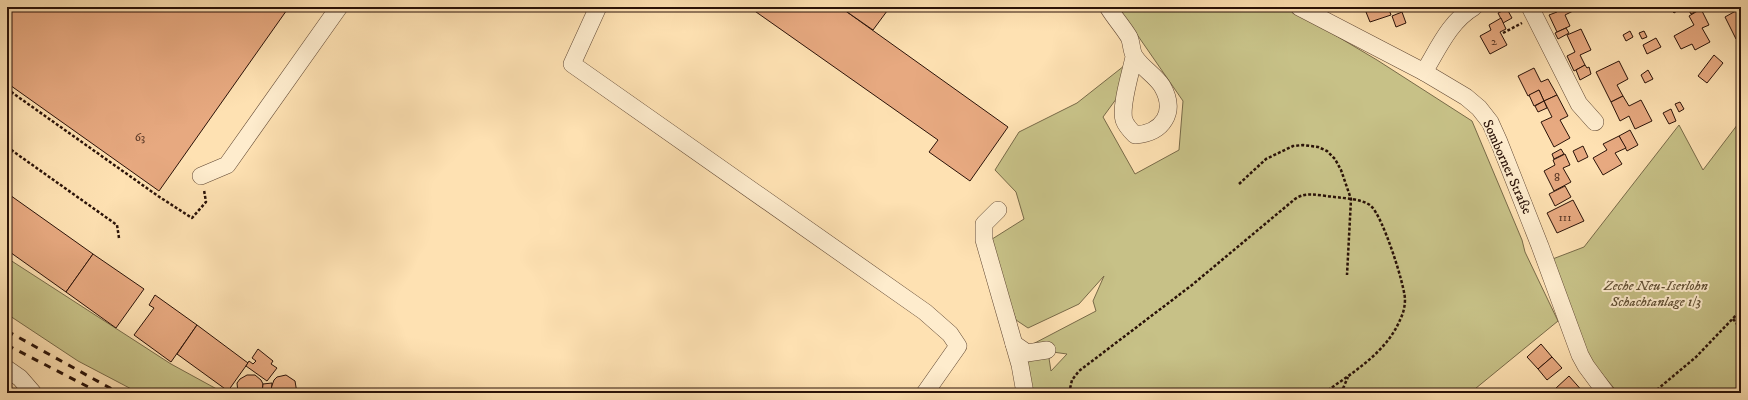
<svg xmlns="http://www.w3.org/2000/svg" width="1748" height="400" font-family="'IM FELL DW Pica',serif">
<style>
.green{fill:#c7c187;stroke:#786a48}
.building{fill:#e7a980;stroke:#2a1208}
.lines{fill:none;stroke-linecap:round;stroke-linejoin:round}
.minor-casing{stroke:#5f4632;stroke-width:18}
.path{stroke:#2a1208;stroke-width:2.5;stroke-dasharray:3 2;stroke-linecap:butt}
.minor{stroke:#feeccd;stroke-width:17}
.rail{stroke:#2a1208;stroke-width:3;stroke-dasharray:7 7;stroke-linecap:butt}
.labels{text-anchor:middle;dominant-baseline:central;stroke-width:4;stroke-linejoin:round;paint-order:stroke}
.number-label{font-size:12px;fill:#593826}
.street-label{font-size:14px;fill:#2a1208;stroke:#feeccd}
.park-label{font-size:14px;font-style:italic;fill:#614f34;stroke:#feeccd}
</style>
<rect width="100%" height="100%" fill="#fee1b2"/>
<filter id="stains"><feTurbulence type="fractalNoise" baseFrequency=".005" numOctaves="4"/><feColorMatrix values="0 0 0 0 .2 0 0 0 0 .09 0 0 0 0 .02 0 0 0 .5 -.17"/></filter>
<radialGradient id="worn" r=".72"><stop offset=".6" stop-color="#630" stop-opacity="0"/><stop offset="1" stop-color="#630" stop-opacity=".3"/></radialGradient>
<g class="green">
<polygon points="1118,7 1284,7 1298,13 1377,60 1472,121 1522,240 1525,252 1558,321 1470,393 1028,393 1024,364 1048,352 1051,371 1067,354 1031,349 1031,345 1096,311 1093,301 1104,276 1079,304 1028,328 1016,320 989,241 1024,219 1016,192 995,170 1019,132 1077,103 1129,62 1122,91 1103,117 1135,174 1179,150 1183,101"/>
<polygon points="1741,120 1741,393 1618,393 1588,357 1550,260 1584,247 1679,125 1703,170"/>
<polygon points="7,258 171,364 224,393 139,393 78,361 7,314"/>
</g>
<g class="building">
<polygon points="7,7 289,7 159,191 7,83"/>
<polygon points="749,7 840,7 1008,127 970,181 929,152 938,140"/>
<polygon points="840,7 890,7 873,30"/>
<polygon points="1364,7 1388,7 1391,15 1370,22"/>
<polygon points="1546,7 1571,7 1573,11 1565,15 1570,26 1557,32 1549,15 1557,12 1554,7 1549,9"/>
<polygon points="1670,7 1683,7 1674,13"/>
<polygon points="1691,7 1699,7 1701,9 1691,14 1688,9"/>
<polygon points="1741,8 1741,37 1736,39 1725,17"/>
<polygon points="1507,9 1512,18 1503,23 1498,13"/>
<polygon points="1701,9 1709,25 1702,28 1710,42 1695,50 1692,44 1681,49 1674,36 1694,25 1689,16"/>
<polygon points="1402,12 1406,23 1396,27 1392,16"/>
<polygon points="1501,18 1506,29 1500,32 1507,45 1490,54 1480,36 1491,30 1489,25"/>
<polygon points="1566,28 1569,33 1558,39 1555,33"/>
<polygon points="1581,29 1591,50 1580,55 1585,65 1574,71 1567,56 1575,52 1567,35"/>
<polygon points="1630,31 1633,37 1626,41 1623,35"/>
<polygon points="1644,31 1647,37 1642,39 1639,33"/>
<polygon points="1656,38 1661,47 1647,54 1643,45"/>
<polygon points="1714,55 1723,63 1707,83 1698,76"/>
<polygon points="1619,61 1628,79 1617,85 1623,96 1611,102 1596,72"/>
<polygon points="1585,65 1587,68 1589,67 1591,74 1580,80 1576,70"/>
<polygon points="1534,68 1541,82 1548,79 1557,95 1544,101 1539,90 1528,96 1518,76"/>
<polygon points="1648,70 1653,79 1645,83 1641,75"/>
<polygon points="1539,90 1544,101 1534,106 1529,95"/>
<polygon points="1557,95 1568,116 1560,120 1570,138 1554,147 1541,122 1552,117 1544,101"/>
<polygon points="1623,96 1629,106 1641,100 1652,121 1635,129 1629,116 1620,121 1611,102"/>
<polygon points="1544,101 1547,108 1538,112 1535,106"/>
<polygon points="1680,102 1684,109 1679,112 1675,104"/>
<polygon points="1671,109 1676,121 1669,124 1663,113"/>
<polygon points="1630,130 1638,145 1627,151 1619,136"/>
<polygon points="1619,136 1626,148 1615,153 1622,164 1603,175 1593,158 1607,150 1603,144"/>
<polygon points="1583,146 1588,157 1578,162 1573,151"/>
<polygon points="1561,149 1564,154 1554,159 1552,154"/>
<polygon points="1565,154 1570,165 1563,168 1571,182 1554,191 1544,171 1555,165 1553,160"/>
<polygon points="1565,186 1571,197 1555,206 1549,194"/>
<polygon points="7,193 93,254 66,292 7,250"/>
<polygon points="1573,200 1584,221 1557,233 1547,213"/>
<polygon points="93,254 144,289 116,328 66,292"/>
<polygon points="155,295 197,325 171,362 134,335 154,308 149,305"/>
<polygon points="197,325 248,363 228,391 177,354"/>
<polygon points="1541,344 1552,357 1538,369 1527,357"/>
<polygon points="258,349 273,361 271,364 277,368 267,381 246,366 249,361 253,364 256,361 252,358"/>
<polygon points="1552,357 1562,368 1547,380 1538,369"/>
<polygon points="247,375 255,375 261,380 263,384 262,393 238,393 237,383 240,379"/>
<polygon points="286,375 295,381 297,393 271,393 271,388 274,380 277,377"/>
<polygon points="1569,376 1584,393 1558,393 1555,389"/>
<polygon points="272,383 271,393 262,393 263,384"/>
</g>
<g class="lines">
<g class="minor-casing">
<g id="minor">
<polyline points="598,7 572,64 925,312 950,334 958,346 925,393"/>
<path d="M1108,7c6,10 15,20 21,30 3,6 2,15 6,20 7,11 20,18 27,29 15,26 1,47 -27,49 -4,-4 -9,-9 -11,-15 -4,-14 7,-48 10,-63"/>
<polyline points="1299,7 1424,72 1466,97 1479,108 1490,122 1499,142 1540,246 1580,355 1586,366 1606,393"/>
<polyline points="1530,7 1579,104 1595,122"/>
<path d="M1424,72c14,-23 26,-51 50,-65"/>
<polyline points="201,176 227,165 339,7"/>
<polyline points="998,210 984,224 984,240 1020,365 1025,393"/>
<polyline points="1014,344 1027,353 1047,350"/>
<polyline points="7,369 20,378 33,393"/>
</g>
</g>
<g class="path">
<polyline points="1503,33 1522,23"/>
<polyline points="7,89 158,196 192,218 206,202 204,190"/>
<polyline points="7,147 117,225 119,238"/>
<polyline points="1239,184 1266,159 1293,146 1303,145 1318,147 1327,151 1335,159 1341,170 1351,199 1347,275"/>
<polyline points="1733,319 1741,329"/>
<path d="M1069,393l3,-13 7,-9 113,-86 103,-86c10,-7 20,-4 32,-3 11,2 35,2 44,10 12,11 33,77 34,93 0,8 -2,15 -5,21 -14,33 -48,53 -76,73"/>
<polyline points="1341,393 1348,377"/>
<polyline points="1653,393 1696,357 1741,310"/>
</g>
<use href="#minor" class="minor"/>
<g class="rail">
<polyline points="7,331 119,393"/>
<polyline points="7,345 100,393"/>
</g>
</g>
<g class="labels">
<g class="number-label">
<text x="1494" y="41">2</text>
<text x="140" y="137">63</text>
<text x="1557" y="177">8</text>
<text x="1565" y="217">111</text>
</g>
<g class="street-label">
<text transform="translate(1507 167) rotate(66)">Somborner Straße</text>
</g>
<g class="park-label">
<text x="1656" y="286">Zeche Neu-Iserlohn<tspan x="1656" dy="16">Schachtanlage 1/3</tspan></text>
</g>
</g>
<rect width="1748" height="400" fill="none" stroke="#fee1b2" stroke-width="24"/>
<rect x="8" y="8" width="1732" height="384" fill="none" stroke="#2a1208" stroke-width="2"/>
<rect x="12" y="12" width="1724" height="376" fill="none" stroke="#2a1208"/>
<rect width="100%" height="100%" filter="url(#stains)"/>
<rect width="100%" height="100%" fill="url(#worn)"/>
</svg>
